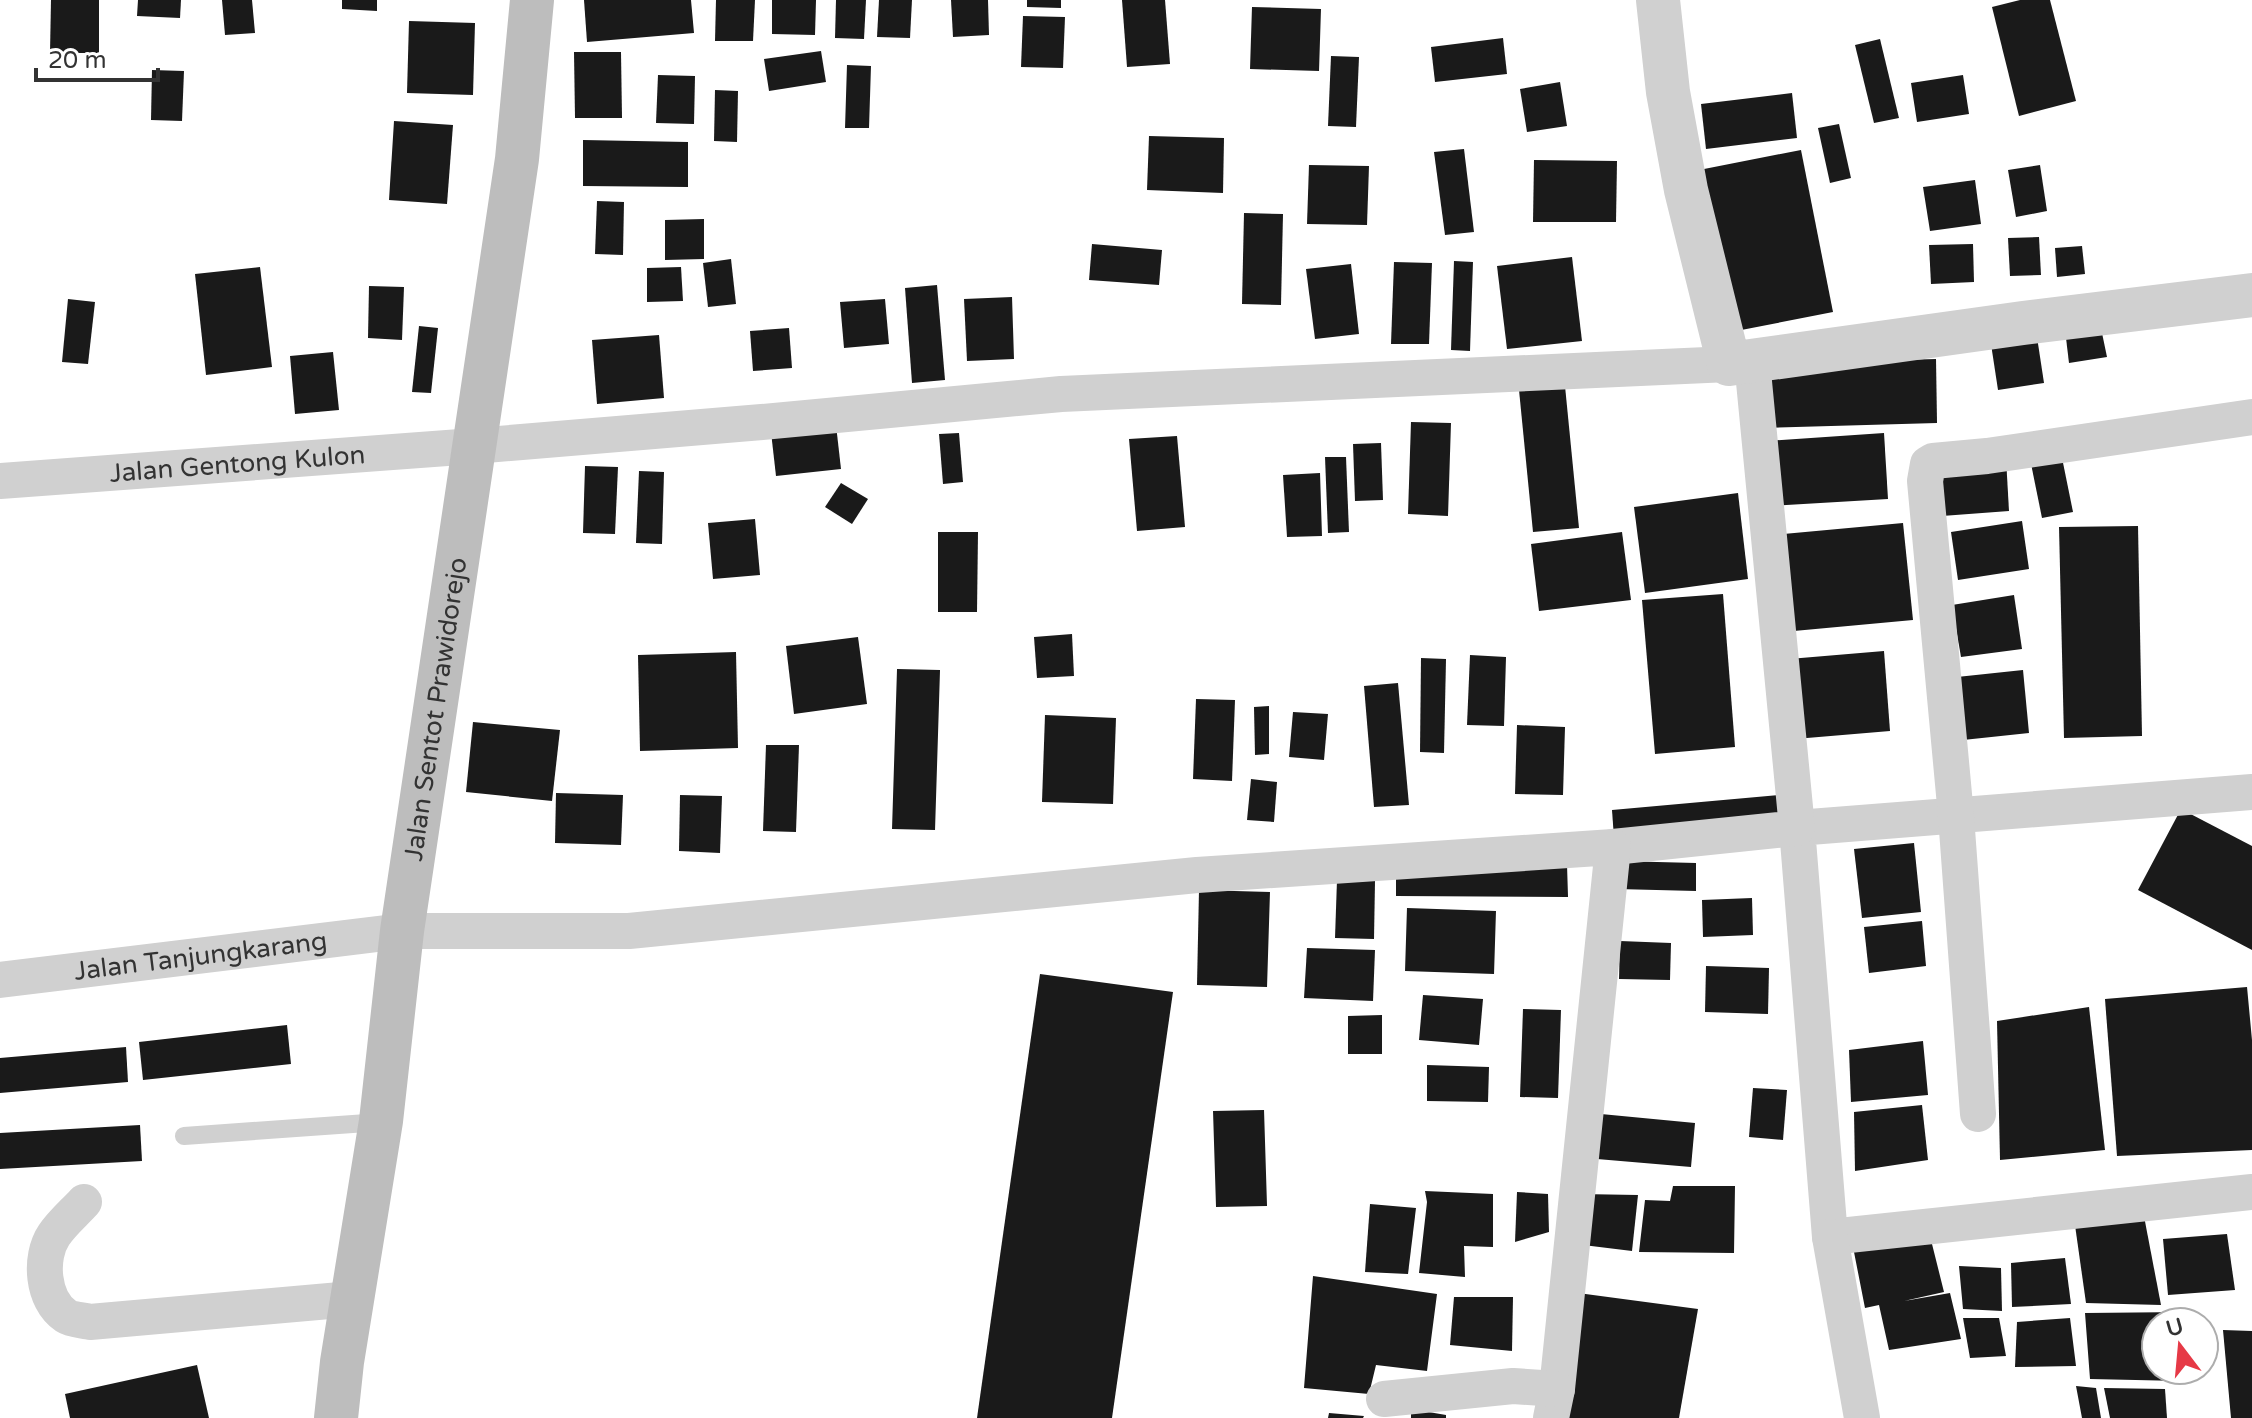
<svg xmlns="http://www.w3.org/2000/svg" width="2252" height="1418" font-family="'Varela Round',sans-serif">
<style>
.building{fill:#1a1a1a}
.lines{fill:none;stroke-linecap:round;stroke-linejoin:round}
.service{stroke:#d0d0d0;stroke-width:18}
.minor{stroke:#d0d0d0;stroke-width:36}
.tertiary{stroke:#d0d0d0;stroke-width:44}
.secondary{stroke:#bdbdbd;stroke-width:44}
.labels{text-anchor:middle;dominant-baseline:central;stroke-width:8;stroke-linejoin:round;paint-order:stroke}
.street-label{font-size:26px;fill:#333;stroke:#fff}
</style>
<rect width="100%" height="100%" fill="#fff"/>
<g class="building">
<polygon points="51,0 99,0 99,53 50,53"/>
<polygon points="138,0 181,0 180,18 137,16"/>
<polygon points="222,0 252,0 255,33 225,35"/>
<polygon points="342,0 377,0 377,11 342,9"/>
<polygon points="584,0 691,0 694,33 587,42"/>
<polygon points="716,0 755,0 753,41 715,41"/>
<polygon points="772,0 816,0 815,35 772,34"/>
<polygon points="836,0 866,0 864,39 835,38"/>
<polygon points="879,0 912,0 910,38 877,37"/>
<polygon points="951,0 988,0 989,35 953,37"/>
<polygon points="1027,0 1061,0 1061,8 1027,7"/>
<polygon points="1122,0 1165,0 1170,64 1127,67"/>
<polygon points="2020,0 2050,0 2076,101 2019,116 1992,7"/>
<polygon points="1252,7 1321,9 1319,71 1250,69"/>
<polygon points="1023,16 1065,17 1063,68 1021,67"/>
<polygon points="409,21 475,23 473,95 407,93"/>
<polygon points="1503,38 1507,74 1435,82 1431,47"/>
<polygon points="1880,39 1899,118 1874,123 1855,45"/>
<polygon points="821,51 826,82 769,91 764,59"/>
<polygon points="574,52 621,52 622,118 575,118"/>
<polygon points="1331,56 1359,57 1356,127 1328,126"/>
<polygon points="847,65 871,66 869,128 845,128"/>
<polygon points="152,70 184,71 182,121 151,120"/>
<polygon points="658,75 695,76 694,124 656,123"/>
<polygon points="1963,75 1969,114 1917,122 1911,83"/>
<polygon points="1560,82 1567,126 1527,132 1520,89"/>
<polygon points="715,90 738,91 737,142 714,141"/>
<polygon points="1792,93 1797,138 1706,149 1701,104"/>
<polygon points="394,121 453,125 447,204 389,200"/>
<polygon points="1839,124 1851,178 1830,183 1818,128"/>
<polygon points="1149,136 1224,138 1223,193 1147,190"/>
<polygon points="583,140 688,142 688,187 583,186"/>
<polygon points="1464,149 1474,232 1445,235 1434,152"/>
<polygon points="1801,150 1833,312 1731,332 1699,170"/>
<polygon points="1534,160 1617,161 1616,222 1533,222"/>
<polygon points="1309,165 1369,166 1367,225 1307,224"/>
<polygon points="2040,165 2047,211 2016,217 2008,170"/>
<polygon points="1975,180 1981,224 1930,231 1923,187"/>
<polygon points="597,201 624,202 623,255 595,254"/>
<polygon points="1244,213 1283,214 1281,305 1242,304"/>
<polygon points="704,219 704,259 665,260 665,220"/>
<polygon points="2039,237 2041,275 2010,276 2008,238"/>
<polygon points="1092,244 1162,250 1159,285 1089,280"/>
<polygon points="1973,244 1974,282 1931,284 1929,245"/>
<polygon points="2082,246 2085,274 2057,277 2055,248"/>
<polygon points="1572,257 1582,341 1507,349 1497,266"/>
<polygon points="731,259 736,304 708,307 703,263"/>
<polygon points="1454,261 1473,262 1470,351 1451,350"/>
<polygon points="1394,262 1432,263 1429,344 1391,344"/>
<polygon points="1351,264 1359,334 1315,339 1306,269"/>
<polygon points="260,267 272,367 206,375 195,274"/>
<polygon points="681,267 683,301 647,302 647,268"/>
<polygon points="937,285 945,380 912,383 905,288"/>
<polygon points="369,286 404,287 402,340 368,338"/>
<polygon points="1012,297 1014,359 967,361 964,299"/>
<polygon points="68,299 95,302 88,364 62,362"/>
<polygon points="885,299 889,344 844,348 840,302"/>
<polygon points="419,326 438,328 431,393 412,392"/>
<polygon points="789,328 792,368 753,371 750,331"/>
<polygon points="2102,333 2107,357 2069,363 2066,338"/>
<polygon points="659,335 664,398 597,404 592,340"/>
<polygon points="2037,337 2044,383 1998,390 1991,344"/>
<polygon points="333,352 339,410 295,414 290,356"/>
<polygon points="1936,359 1937,423 1760,428 1759,364"/>
<polygon points="1565,386 1579,528 1533,532 1519,390"/>
<polygon points="1411,422 1451,423 1448,516 1408,514"/>
<polygon points="836,425 841,469 776,476 771,432"/>
<polygon points="959,433 963,482 943,484 939,434"/>
<polygon points="1884,433 1888,499 1769,506 1765,441"/>
<polygon points="1177,436 1185,527 1137,531 1129,439"/>
<polygon points="1381,443 1383,500 1355,501 1353,444"/>
<polygon points="2060,448 2073,512 2042,518 2029,454"/>
<polygon points="1325,457 1346,457 1349,532 1328,533"/>
<polygon points="2006,458 2009,511 1942,516 1938,464"/>
<polygon points="585,466 618,467 615,534 583,533"/>
<polygon points="639,471 664,472 662,544 636,543"/>
<polygon points="1320,473 1322,536 1287,537 1283,475"/>
<polygon points="841,483 868,499 852,524 825,507"/>
<polygon points="1738,493 1748,579 1645,593 1634,507"/>
<polygon points="755,519 760,575 713,579 708,523"/>
<polygon points="2022,521 2029,569 1958,580 1951,532"/>
<polygon points="1903,523 1913,620 1783,632 1773,535"/>
<polygon points="2138,526 2142,736 2064,738 2059,527"/>
<polygon points="938,532 978,532 977,612 938,612"/>
<polygon points="1622,532 1631,600 1539,611 1531,544"/>
<polygon points="1723,594 1735,747 1655,754 1642,600"/>
<polygon points="2014,595 2022,649 1961,657 1952,605"/>
<polygon points="1072,634 1074,676 1037,678 1034,637"/>
<polygon points="858,637 867,704 794,714 786,646"/>
<polygon points="1884,651 1890,731 1795,739 1789,659"/>
<polygon points="736,652 738,748 640,751 638,655"/>
<polygon points="1470,655 1506,657 1504,726 1467,725"/>
<polygon points="1421,658 1446,659 1444,753 1420,752"/>
<polygon points="897,669 940,670 935,830 892,829"/>
<polygon points="2023,670 2029,733 1963,740 1957,677"/>
<polygon points="1398,683 1409,805 1374,807 1364,686"/>
<polygon points="1196,699 1235,700 1232,781 1193,779"/>
<polygon points="1269,706 1269,754 1255,755 1254,707"/>
<polygon points="1293,712 1328,714 1324,760 1289,757"/>
<polygon points="1045,715 1116,718 1113,804 1042,802"/>
<polygon points="473,722 560,730 552,801 466,792"/>
<polygon points="1517,725 1565,727 1563,795 1515,794"/>
<polygon points="766,745 799,745 796,832 763,831"/>
<polygon points="1251,779 1277,782 1274,822 1247,820"/>
<polygon points="556,793 623,795 621,845 555,843"/>
<polygon points="680,795 722,796 720,853 679,851"/>
<polygon points="1779,795 1781,823 1614,838 1612,810"/>
<polygon points="2181,809 2252,846 2252,950 2138,890"/>
<polygon points="1914,843 1921,912 1862,918 1854,849"/>
<polygon points="1618,861 1696,863 1696,891 1617,889"/>
<polygon points="1396,865 1567,865 1568,897 1396,896"/>
<polygon points="1337,880 1375,881 1374,939 1335,938"/>
<polygon points="1199,890 1270,892 1267,987 1197,985"/>
<polygon points="1752,898 1753,935 1703,937 1702,900"/>
<polygon points="1407,908 1496,911 1494,974 1405,971"/>
<polygon points="1922,921 1926,966 1869,973 1864,927"/>
<polygon points="1620,941 1671,943 1670,980 1619,979"/>
<polygon points="1307,948 1375,950 1373,1001 1304,998"/>
<polygon points="1706,966 1769,968 1768,1014 1705,1012"/>
<polygon points="1040,974 1173,992 1112,1418 977,1418"/>
<polygon points="2247,987 2252,1040 2252,1150 2117,1156 2105,999"/>
<polygon points="1423,995 1483,999 1479,1045 1419,1040"/>
<polygon points="2089,1007 2105,1150 2000,1160 1997,1021"/>
<polygon points="1523,1009 1561,1010 1558,1098 1520,1097"/>
<polygon points="1382,1015 1382,1054 1348,1054 1348,1016"/>
<polygon points="287,1025 291,1064 143,1080 139,1042"/>
<polygon points="1923,1041 1928,1095 1851,1102 1849,1050"/>
<polygon points="126,1047 128,1082 0,1093 0,1058"/>
<polygon points="1427,1065 1489,1067 1488,1102 1427,1101"/>
<polygon points="1753,1088 1787,1090 1783,1140 1749,1137"/>
<polygon points="1922,1105 1928,1160 1855,1171 1854,1112"/>
<polygon points="1264,1110 1267,1206 1216,1207 1213,1111"/>
<polygon points="1601,1114 1695,1123 1691,1167 1597,1159"/>
<polygon points="140,1125 142,1161 0,1169 0,1133"/>
<polygon points="1673,1186 1735,1186 1734,1253 1639,1252 1645,1200 1670,1201"/>
<polygon points="1425,1191 1493,1194 1493,1247 1464,1246 1465,1277 1419,1273 1427,1202"/>
<polygon points="1517,1192 1548,1194 1549,1232 1515,1242"/>
<polygon points="1580,1194 1638,1195 1632,1251 1575,1244"/>
<polygon points="1370,1204 1416,1208 1408,1274 1365,1272"/>
<polygon points="2073,1211 2143,1211 2161,1305 2086,1303"/>
<polygon points="2227,1234 2235,1290 2168,1295 2163,1239"/>
<polygon points="1931,1240 1944,1292 1904,1301 1950,1293 1961,1339 1889,1350 1879,1305 1865,1308 1854,1252"/>
<polygon points="2065,1258 2071,1304 2012,1307 2011,1263"/>
<polygon points="1959,1266 2001,1268 2002,1311 1963,1309"/>
<polygon points="1313,1276 1437,1294 1427,1371 1376,1365 1369,1394 1304,1388"/>
<polygon points="1578,1293 1698,1309 1679,1418 1554,1418"/>
<polygon points="1454,1297 1513,1297 1512,1351 1450,1345"/>
<polygon points="2185,1312 2185,1322 2156,1322 2156,1370 2182,1370 2181,1381 2090,1379 2085,1313"/>
<polygon points="1963,1318 1999,1318 2006,1356 1970,1358"/>
<polygon points="2070,1318 2076,1366 2015,1367 2017,1322"/>
<polygon points="2223,1330 2252,1331 2252,1418 2231,1418"/>
<polygon points="197,1365 209,1418 70,1418 65,1394"/>
<polygon points="2076,1386 2096,1388 2101,1418 2082,1418"/>
<polygon points="2104,1388 2165,1389 2167,1418 2110,1418"/>
<polygon points="1411,1409 1446,1415 1446,1418 1411,1418"/>
<polygon points="1329,1413 1364,1416 1363,1418 1328,1418"/>
</g>
<g class="lines">
<polyline class="service" points="184,1136 381,1122"/>
<g class="minor">
<path id="s1" d="M0,481l474,-35 288,-24 299,-28 668,-30"/>
<polyline points="2252,792 1797,828 1830,1237 2252,1192"/>
<polyline points="1613,847 1797,828 1752,361"/>
<path id="s2" d="M0,980l402,-49h227l568,-56 416,-28 -56,542 -6,29"/>
<polyline points="1978,1114 1956,816 1925,481 1928,464 1933,461 1987,456 2252,417"/>
<path d="M84,1202c-10,11 -22,21 -30,33 -15,22 -12,65 12,81 6,4 17,4 24,6l262,-23"/>
<polyline points="1830,1237 1862,1418"/>
<polyline points="1384,1399 1513,1386 1557,1389"/>
</g>
<polyline class="tertiary" points="1658,0 1668,92 1686,190 1729,364 2023,323 2252,295"/>
<path class="secondary" id="s3" d="M336,1418l6,-56 39,-241 21,-190 115,-772 15,-159"/>
</g>
<g class="labels">
<g class="street-label">
<text stroke="none"><textPath href="#s1" startOffset="238">Jalan Gentong Kulon</textPath></text>
<text stroke="none"><textPath href="#s3" startOffset="716">Jalan Sentot Prawidorejo</textPath></text>
<text stroke="none"><textPath href="#s2" startOffset="202">Jalan Tanjungkarang</textPath></text>
</g>
</g>
<g transform="translate(2180 1346) rotate(344)"><circle r="38" fill="#ffffff" stroke="#adadad" stroke-width="2"/>
<path d="M0-6L14 30L0 20L-14 30Z" fill="#e63946"/>
<text y="-12" font-size="22" font-weight="bold" text-anchor="middle" fill="#333333">U</text>
</g>
<path d="M36 68v12h122v-12" fill="none" stroke="#333333" stroke-width="4"/>
<text x="48" y="68" font-size="24" fill="#333333" stroke="#ffffff" stroke-width="6" paint-order="stroke">20 m</text>
</svg>
